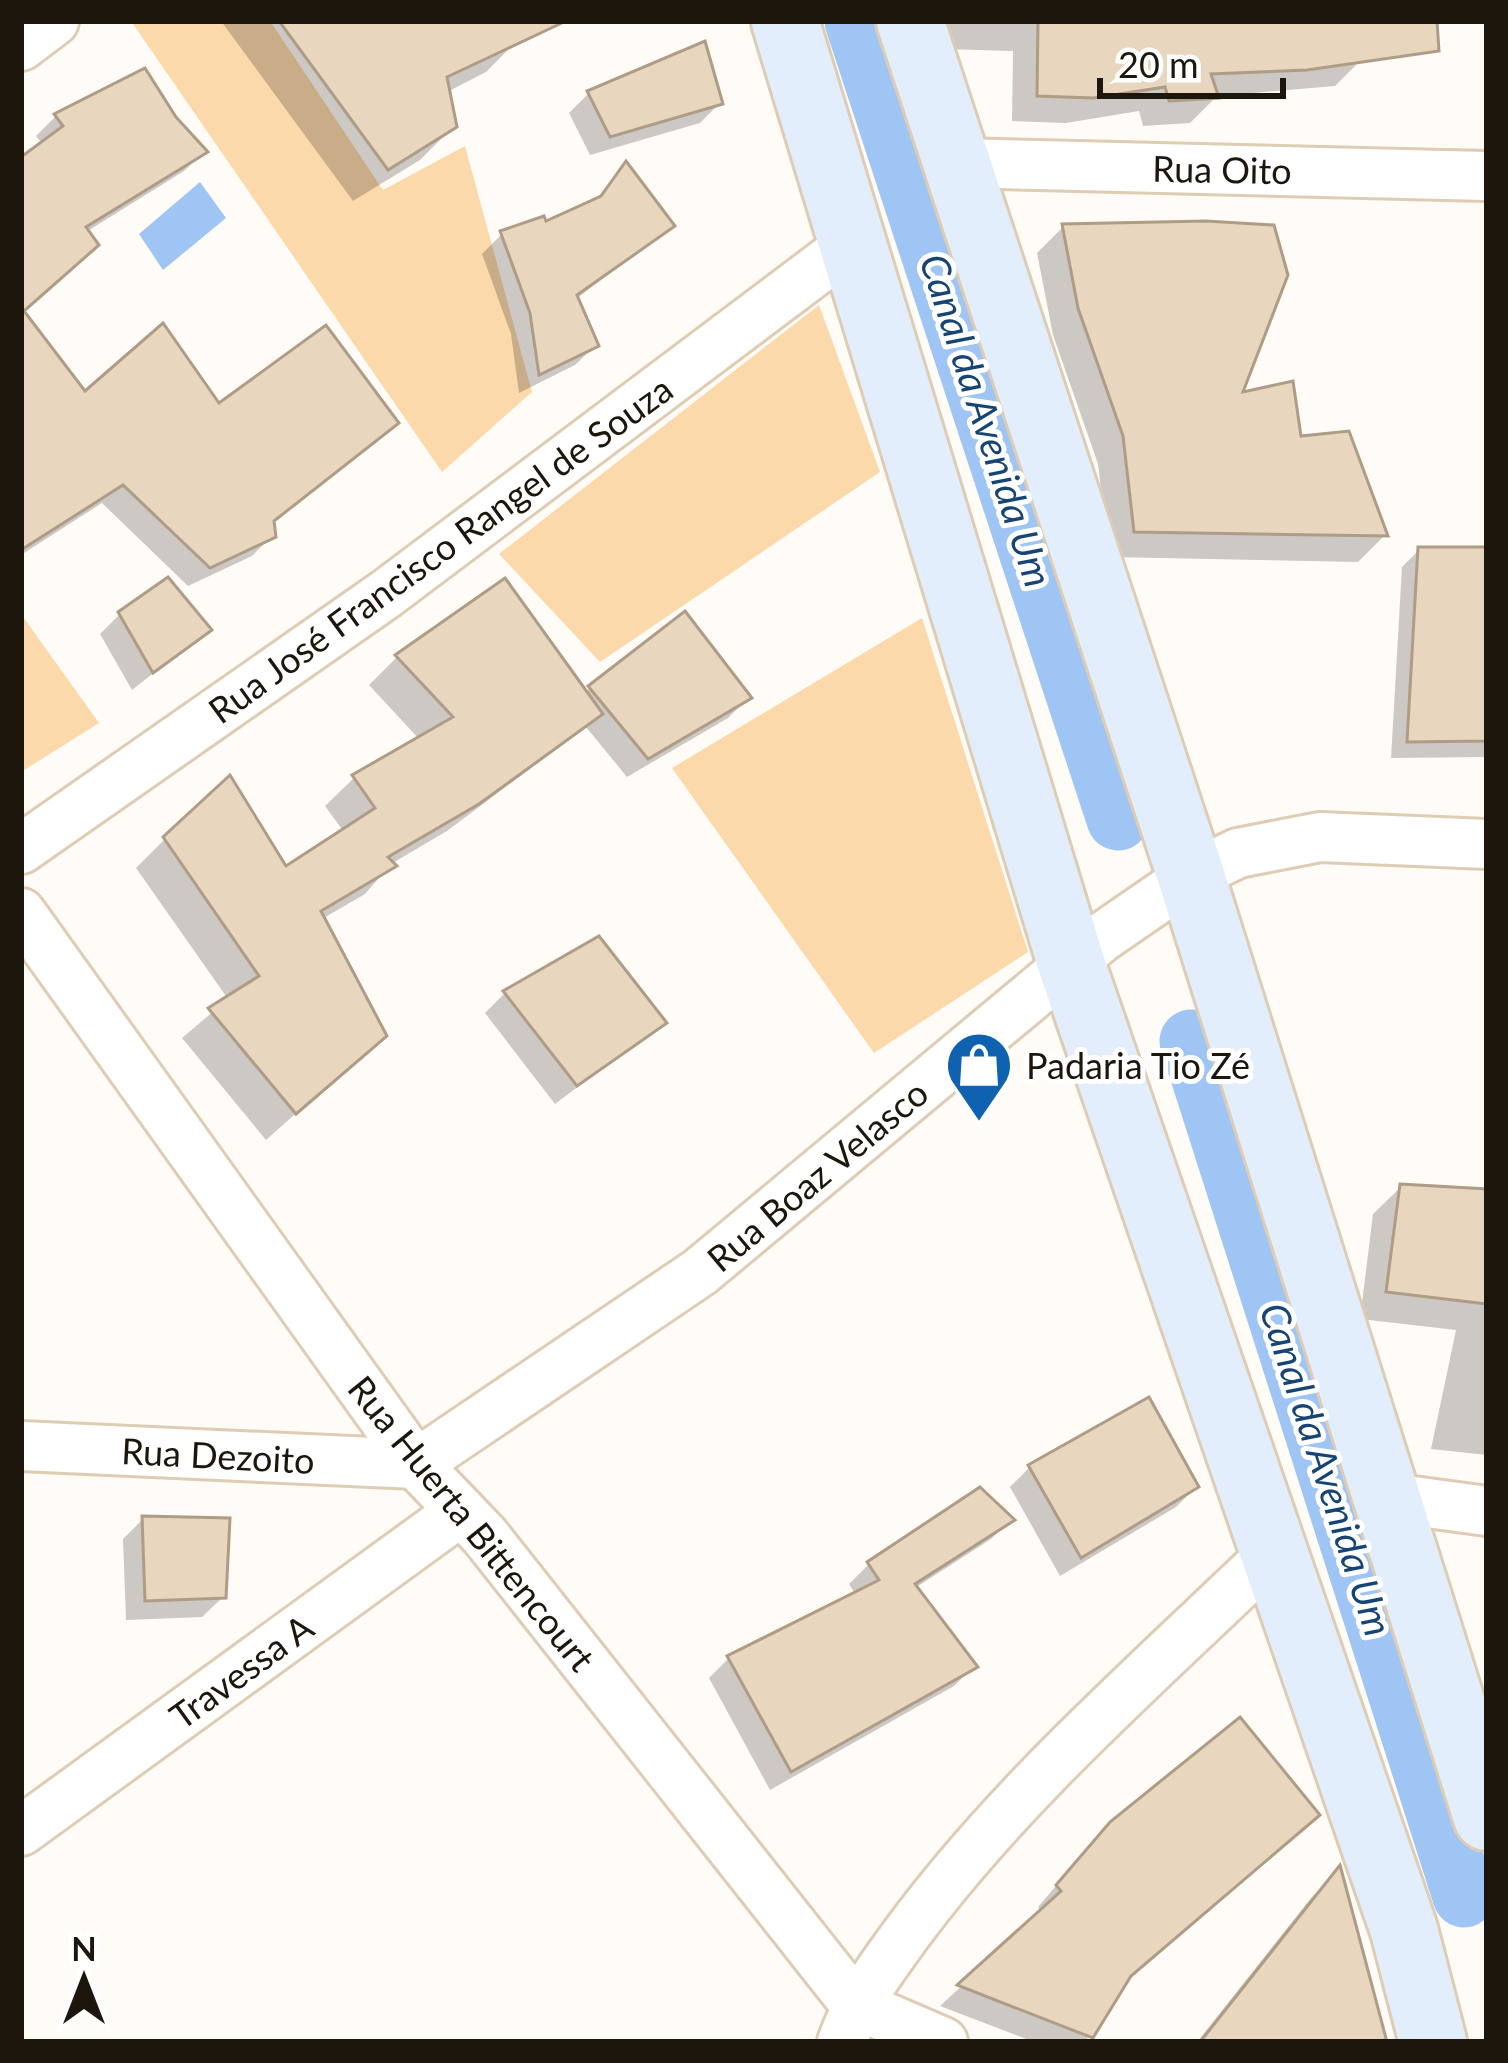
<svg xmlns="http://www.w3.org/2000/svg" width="1508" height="2063" font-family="Lato,sans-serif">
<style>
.green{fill:#fcd9ab}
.water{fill:#9ec5f3}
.shadow{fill:#0003}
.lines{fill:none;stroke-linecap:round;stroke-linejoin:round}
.canal{stroke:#9ec5f3;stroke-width:63}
.building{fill:#e9d6be;stroke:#ae9c86;stroke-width:3}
.street-casing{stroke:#deccb4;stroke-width:54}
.secondary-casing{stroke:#deccb4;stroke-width:72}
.street{stroke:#fff;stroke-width:48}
.secondary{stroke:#e3eefc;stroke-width:66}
.labels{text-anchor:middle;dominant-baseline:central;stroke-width:10;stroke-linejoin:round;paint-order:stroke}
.street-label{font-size:36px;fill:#1c160d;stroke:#fff}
.poi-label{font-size:36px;fill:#1c160d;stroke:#fff;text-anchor:start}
.water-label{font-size:39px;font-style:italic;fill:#164474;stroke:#fff}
</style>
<rect width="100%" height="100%" fill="#fffbf6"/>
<g class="green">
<polygon points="131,21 270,21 383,190 465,146 532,392 442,472"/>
<polygon points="819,305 880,472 600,662 499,554"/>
<polygon points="21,614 99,723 21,772"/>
<polygon points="922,618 1028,952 874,1053 672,768"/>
</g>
<polygon class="water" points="200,182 226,218 163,270 139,234"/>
<g class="shadow">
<polygon points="221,21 513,21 520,38 486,72 447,92 454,126 420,160 353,201"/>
<polygon points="940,21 1364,21 1361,60 1335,86 1217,96 1190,123 1143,126 1139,111 1066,123 1012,121 1013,51 942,49"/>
<polygon points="144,72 173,119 204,152 184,171 86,232 21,312 85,395 395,423 271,524 272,536 252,556 188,586 102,503 21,555 21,161 43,145 36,136 55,117"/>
<polygon points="589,93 720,103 700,123 590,155 569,113"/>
<polygon points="625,165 671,226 576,299 596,345 575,365 519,393 511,334 482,254 502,234 544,225 593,203"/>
<polygon points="1063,227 1238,396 1298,439 1384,536 1358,562 1109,557 1098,464 1053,335 1037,253"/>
<polygon points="1419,550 1487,552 1487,757 1391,758 1402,567"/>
<polygon points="120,614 208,630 132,690 100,634"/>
<polygon points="397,657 585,694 590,688 748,698 728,718 627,777 586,727 447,831 391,864 365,894 322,919 383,1036 266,1140 182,1038 228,999 136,868 165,839 285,870 344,832 325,806 354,778 420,740 369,685"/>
<polygon points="505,993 663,1023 555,1104 485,1013"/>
<polygon points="1401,1187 1487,1192 1487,1455 1431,1449 1456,1330 1360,1319 1373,1214"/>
<polygon points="1030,1467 1196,1487 1176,1507 1060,1576 1010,1487"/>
<polygon points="143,1519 223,1597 202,1617 126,1620 123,1539"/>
<polygon points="1011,1520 991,1539 915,1588 974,1666 954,1686 770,1790 709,1678 729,1658 856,1595 849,1584 869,1564"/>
<polygon points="1296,1835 1125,1981 1085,2042 1034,2042 940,2006 1042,1912 1038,1907 1090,1846"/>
<polygon points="1338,1871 1377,2042 1197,2042 1311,1898"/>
</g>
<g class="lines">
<g class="canal">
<polyline points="856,21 1118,819"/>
<polyline points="1191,1041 1464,1896"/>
</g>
</g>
<g class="building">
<polygon points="279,21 566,21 447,77 457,127 388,170"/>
<polygon points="1038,21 1437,21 1439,51 1307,70 1211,74 1219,98 1169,101 1165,87 1094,98 1037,96"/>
<polygon points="705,41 723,104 610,137 587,91"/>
<polygon points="145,68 176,117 208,152 86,227 99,245 24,311 85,391 163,323 219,403 326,325 399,423 274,521 276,537 210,568 123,485 21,550 21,157 63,126 54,114"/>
<polygon points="626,161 675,226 577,295 599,346 539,375 530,313 500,231 544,216 546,221 601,196"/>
<polygon points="1206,221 1274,225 1288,275 1243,392 1293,381 1301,436 1349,431 1388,536 1134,532 1123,436 1078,308 1062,224"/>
<polygon points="1418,547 1487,547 1487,741 1407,742"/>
<polygon points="168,577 212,630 153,673 118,612"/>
<polygon points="505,578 603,714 479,804 388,857 397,866 321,911 387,1036 296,1114 208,1008 259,976 163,837 230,775 286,866 375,808 352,775 453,717 395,655"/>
<polygon points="685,611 752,698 648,759 588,686"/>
<polygon points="599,936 667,1023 577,1086 503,991"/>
<polygon points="1400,1184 1487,1189 1487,1304 1386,1292"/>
<polygon points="1149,1397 1199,1487 1081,1558 1028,1465"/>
<polygon points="980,1487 1015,1520 915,1584 978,1667 791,1772 727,1656 879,1580 867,1562"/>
<polygon points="142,1516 230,1518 226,1598 145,1601"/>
<polygon points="1240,1717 1320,1815 1131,1976 1093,2038 957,1985 1061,1891 1056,1885 1110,1822"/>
<polygon points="1340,1865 1387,2042 1200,2042"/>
</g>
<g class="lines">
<g class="street-casing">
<g id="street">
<polyline points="21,46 54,21"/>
<polyline points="958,163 1487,176"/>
<polyline points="21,849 386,594 854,242"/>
<polyline points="21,913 416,1464 485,1536 855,2004 943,2042"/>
<polyline points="21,1446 416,1464 700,1272 1101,938 1191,876 1238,853 1320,837 1487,844"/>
<polyline points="1383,1497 1487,1511"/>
<polyline points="21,1831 461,1511"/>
<path d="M842,2042c15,-42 39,-73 65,-109 105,-142 242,-260 369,-383"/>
</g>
</g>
<g class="secondary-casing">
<g id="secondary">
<polyline points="785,21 1071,963 1404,1930 1433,2042"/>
<polyline points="910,21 1191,876 1487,1817"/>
</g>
</g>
<use href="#street" class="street"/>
<use href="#secondary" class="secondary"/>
</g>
<defs>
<g id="shop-pin" transform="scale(3.45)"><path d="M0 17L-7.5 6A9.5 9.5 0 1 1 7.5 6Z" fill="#0e62b0" stroke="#fff"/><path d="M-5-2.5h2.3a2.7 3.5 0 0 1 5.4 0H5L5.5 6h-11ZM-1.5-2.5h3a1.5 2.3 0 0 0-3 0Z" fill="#fff"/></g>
</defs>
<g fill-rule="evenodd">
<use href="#shop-pin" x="979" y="1065"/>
</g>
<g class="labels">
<g class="street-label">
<text transform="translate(1222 169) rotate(1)">Rua Oito</text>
<text transform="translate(440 549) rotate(-36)">Rua José Francisco Rangel de Souza</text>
<text transform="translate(817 1175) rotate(-40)">Rua Boaz Velasco</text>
<text transform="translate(218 1455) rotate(3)">Rua Dezoito</text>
<text transform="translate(472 1523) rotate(51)">Rua Huerta Bittencourt</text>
<text transform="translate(241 1671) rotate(-36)">Travessa A</text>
</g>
<g class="poi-label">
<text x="1026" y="1065">Padaria Tio Zé</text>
</g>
<g class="water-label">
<text transform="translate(987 420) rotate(72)">Canal da Avenida Um</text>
<text transform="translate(1327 1469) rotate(72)">Canal da Avenida Um</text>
</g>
</g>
<rect width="1508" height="2063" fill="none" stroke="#1c160d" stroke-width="48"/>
<g transform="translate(84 1979)" stroke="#ffffff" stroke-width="9" paint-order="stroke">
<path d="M0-9L21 45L0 30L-21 45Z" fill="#1c160d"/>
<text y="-18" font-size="33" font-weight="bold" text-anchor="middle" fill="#1c160d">N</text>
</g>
<path d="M1100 78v18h183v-18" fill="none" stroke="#1c160d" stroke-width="6"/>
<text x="1118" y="78" font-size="36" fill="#1c160d" stroke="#ffffff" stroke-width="9" paint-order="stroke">20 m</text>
</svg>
